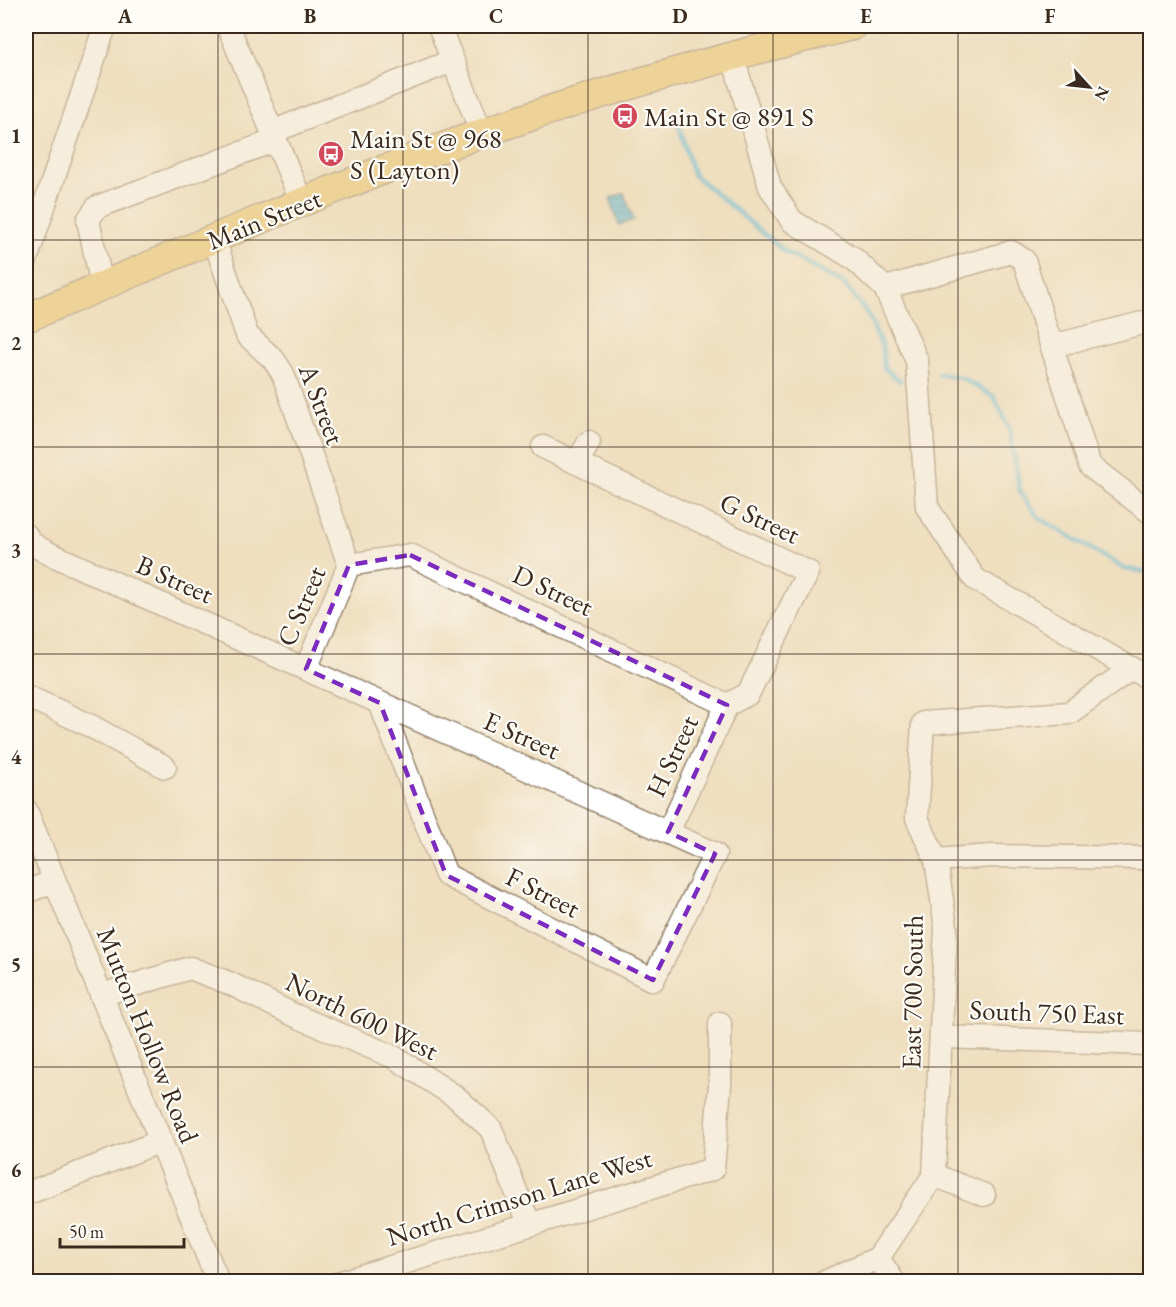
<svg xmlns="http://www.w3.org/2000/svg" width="1176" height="1307" font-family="'EB Garamond',serif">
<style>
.water{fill:url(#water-rules);stroke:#4c727c;stroke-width:1.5}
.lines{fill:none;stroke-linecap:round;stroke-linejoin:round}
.stream{stroke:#5cb9da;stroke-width:5}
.minor-casing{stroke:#95846e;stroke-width:25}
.major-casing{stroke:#95846e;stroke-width:31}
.minor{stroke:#fff;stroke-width:22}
.major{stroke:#eec569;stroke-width:28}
.marked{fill:none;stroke:#7b2cbf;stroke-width:4.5;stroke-dasharray:12 8;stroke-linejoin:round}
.grid{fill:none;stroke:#3b2a1e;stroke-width:1.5;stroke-opacity:0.55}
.labels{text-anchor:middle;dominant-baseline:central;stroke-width:4.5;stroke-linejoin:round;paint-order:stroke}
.poi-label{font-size:27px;fill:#3b2a1e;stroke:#fdfcf7;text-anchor:start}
.street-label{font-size:27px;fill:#3b2a1e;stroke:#fdfcf7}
.neatline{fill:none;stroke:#3b2a1e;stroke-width:2}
.grid-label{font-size:20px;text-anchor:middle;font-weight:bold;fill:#3b2a1e}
</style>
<defs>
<pattern id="water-rules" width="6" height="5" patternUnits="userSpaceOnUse" patternTransform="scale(1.5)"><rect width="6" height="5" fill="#5cb9da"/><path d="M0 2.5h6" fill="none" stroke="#4d97b0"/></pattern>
</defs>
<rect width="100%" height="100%" fill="#fdfcf7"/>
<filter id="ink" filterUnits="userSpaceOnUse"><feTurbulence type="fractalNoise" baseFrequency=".0167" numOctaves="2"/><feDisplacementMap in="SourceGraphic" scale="12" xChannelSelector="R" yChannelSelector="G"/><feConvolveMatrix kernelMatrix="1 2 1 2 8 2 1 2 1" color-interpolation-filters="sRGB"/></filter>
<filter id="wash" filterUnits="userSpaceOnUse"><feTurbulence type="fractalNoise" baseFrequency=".008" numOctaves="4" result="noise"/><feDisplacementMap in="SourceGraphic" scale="24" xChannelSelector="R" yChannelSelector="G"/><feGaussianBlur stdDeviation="1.35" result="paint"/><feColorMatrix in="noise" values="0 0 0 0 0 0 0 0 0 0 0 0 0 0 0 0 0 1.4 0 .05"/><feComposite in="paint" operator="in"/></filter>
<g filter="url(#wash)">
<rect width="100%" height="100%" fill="#efdfbf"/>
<polygon class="water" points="624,193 634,220 619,225 610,198"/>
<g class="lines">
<g class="stream">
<polyline points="657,26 658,26"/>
<polyline points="676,115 693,174 784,251 844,284 867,313 882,346 884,368 900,381"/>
<polyline points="939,374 962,378 994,397 1009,427 1020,492 1039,518 1125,569 1150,572"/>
</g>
</g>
</g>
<g filter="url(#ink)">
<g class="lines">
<g class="minor-casing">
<g id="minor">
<polyline points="228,26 302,203"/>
<polyline points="439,26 482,134"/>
<polyline points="733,57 770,187 792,221 853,258 885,288 917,361 927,507 975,579 1150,679"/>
<polyline points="272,132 452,61"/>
<polyline points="214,239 247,335 274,360 283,374 349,565"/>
<polyline points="26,260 105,26"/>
<polyline points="102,286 88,220 97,207 276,140"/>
<polyline points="885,288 1011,252 1024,260 1090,466 1150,512"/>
<polyline points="1052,346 1150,321"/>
<polyline points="543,447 808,572 748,694 727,705"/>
<polyline points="577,463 589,442"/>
<polyline points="26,535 31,543 46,552 715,854 653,980 446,875 380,703"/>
<polyline points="349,565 410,555 727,705"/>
<polyline points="306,669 349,565"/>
<polyline points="26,696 89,725 165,767"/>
<polyline points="26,810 218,1282"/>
<polyline points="668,832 727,705"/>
<polyline points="936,860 993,856 1150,858"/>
<polyline points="26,892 54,881"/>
<polyline points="101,995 190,968 229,983 296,1016 394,1057 456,1097 491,1129 529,1223"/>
<polyline points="941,1037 1150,1044"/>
<polyline points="934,1175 984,1195"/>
<polyline points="26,1194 161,1141"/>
<polyline points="878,1258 934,1175 946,927 936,860 917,818 923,723 1069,713 1132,668"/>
<polyline points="878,1258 894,1282"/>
<polyline points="341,1282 713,1169 720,1085 720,1023"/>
<polyline points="825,1282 878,1258"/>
</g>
</g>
<g class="major-casing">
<path id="major" d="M26,318c162,-68 324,-140 491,-197 109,-37 222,-68 335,-95"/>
</g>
<use href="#minor" class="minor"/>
<use href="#major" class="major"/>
</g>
</g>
<path d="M0 0H1176V1307H0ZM410,555l317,150 -59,127 47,22 -62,126 -207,-105 -66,-172 -74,-34 43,-104z" fill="#efdfbf" fill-opacity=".55" fill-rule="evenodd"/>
<path class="marked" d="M410,555l317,150 -59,127 47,22 -62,126 -207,-105 -66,-172 -74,-34 43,-104z"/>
<path class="grid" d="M218,26v1256M403,26v1256M588,26v1256M773,26v1256M958,26v1256M26,240h1124M26,447h1124M26,654h1124M26,860h1124M26,1067h1124"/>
<defs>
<g id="bus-disc" transform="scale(1.35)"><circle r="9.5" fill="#d1495b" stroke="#fdfcf7"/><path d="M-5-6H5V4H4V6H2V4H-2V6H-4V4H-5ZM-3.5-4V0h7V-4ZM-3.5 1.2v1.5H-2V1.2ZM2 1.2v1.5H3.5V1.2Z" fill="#fff"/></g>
</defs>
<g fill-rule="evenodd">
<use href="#bus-disc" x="625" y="116"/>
<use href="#bus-disc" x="331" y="154"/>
</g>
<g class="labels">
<g class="poi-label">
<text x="644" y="116">Main St @ 891 S</text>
<text x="350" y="138">Main St @ 968<tspan x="350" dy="31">S (Layton)</tspan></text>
</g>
<g class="street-label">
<text transform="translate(264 219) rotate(-22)">Main Street</text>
<text transform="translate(322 404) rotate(69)">A Street</text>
<text transform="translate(760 518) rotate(25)">G Street</text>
<text transform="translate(175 579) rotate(24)">B Street</text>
<text transform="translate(553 590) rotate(25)">D Street</text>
<text transform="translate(301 606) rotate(-67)">C Street</text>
<text transform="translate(522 735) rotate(24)">E Street</text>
<text transform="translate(672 756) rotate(-65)">H Street</text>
<text transform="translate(543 892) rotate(27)">F Street</text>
<text transform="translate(912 992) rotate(-89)">East 700 South</text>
<text transform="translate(1047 1012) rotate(2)">South 750 East</text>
<text transform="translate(362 1016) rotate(26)">North 600 West</text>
<text transform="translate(148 1035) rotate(68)">Mutton Hollow Road</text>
<text transform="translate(519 1197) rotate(-17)">North Crimson Lane West</text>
</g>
</g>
<rect width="1176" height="1307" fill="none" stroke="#fdfcf7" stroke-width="66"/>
<g transform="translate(1089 87) rotate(117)" stroke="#fdfcf7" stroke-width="4.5" paint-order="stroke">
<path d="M0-4.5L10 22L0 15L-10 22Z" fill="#3b2a1e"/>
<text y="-9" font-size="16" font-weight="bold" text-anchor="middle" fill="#3b2a1e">N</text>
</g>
<path d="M60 1238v9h124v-9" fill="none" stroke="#3b2a1e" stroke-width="3"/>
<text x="69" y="1238" font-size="18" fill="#3b2a1e" stroke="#fdfcf7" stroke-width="4.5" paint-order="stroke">50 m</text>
<rect x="33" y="33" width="1110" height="1241" class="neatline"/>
<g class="grid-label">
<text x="125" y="23">A</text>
<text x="310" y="23">B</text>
<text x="496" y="23">C</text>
<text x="680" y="23">D</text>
<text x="866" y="23">E</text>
<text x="1050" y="23">F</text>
<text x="16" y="143">1</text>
<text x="16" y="350">2</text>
<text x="16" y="557">3</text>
<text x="16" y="764">4</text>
<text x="16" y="971">5</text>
<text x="16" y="1177">6</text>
</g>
</svg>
